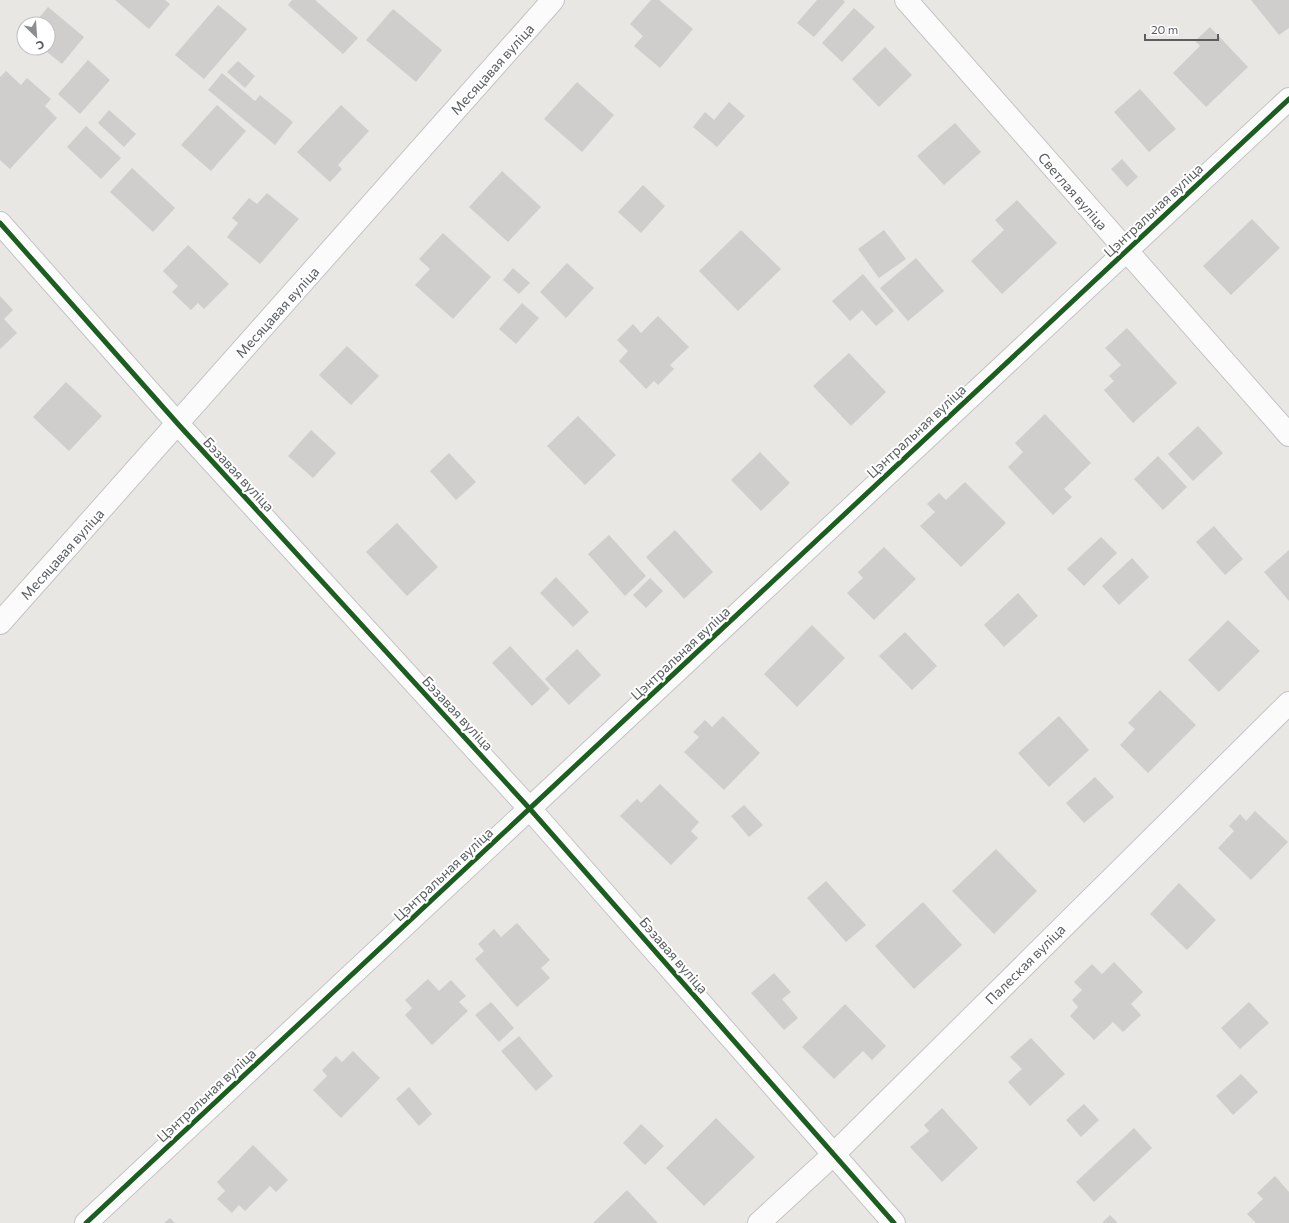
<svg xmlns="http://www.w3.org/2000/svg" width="1289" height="1223" font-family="Commissioner,sans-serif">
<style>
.building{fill:#d0cecd}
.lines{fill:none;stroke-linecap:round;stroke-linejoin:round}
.minor-casing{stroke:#c3c4c4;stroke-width:24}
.minor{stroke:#fcfbfb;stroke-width:22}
.cycleway-casing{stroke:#fff;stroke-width:8}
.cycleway{stroke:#1b5e20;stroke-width:5}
.labels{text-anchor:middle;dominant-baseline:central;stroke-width:4;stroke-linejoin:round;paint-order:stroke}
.street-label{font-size:14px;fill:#5a5e61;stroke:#fff}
</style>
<rect width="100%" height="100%" fill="#e9e7e4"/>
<g class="building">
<polygon points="115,0 165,0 170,4 149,29"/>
<polygon points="292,0 315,0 358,38 343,54 288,5"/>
<polygon points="651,0 659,0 693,29 660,68 634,46 643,36 630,24"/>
<polygon points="817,0 843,0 845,2 814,37 797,23"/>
<polygon points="1251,0 1289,0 1289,28 1279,35"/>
<polygon points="218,5 247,29 204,79 175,55"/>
<polygon points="48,7 84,37 62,64 42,48 48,48 48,24 34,24"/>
<polygon points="854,8 875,27 842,62 822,43"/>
<polygon points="393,9 442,50 416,82 366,40"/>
<polygon points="1210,27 1248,67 1206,107 1173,73 1200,46 1195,41"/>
<polygon points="885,47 912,75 879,107 852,79"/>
<polygon points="88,60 110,80 80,114 58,94"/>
<polygon points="238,61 255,76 245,88 227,72"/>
<polygon points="6,71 21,85 27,78 51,99 45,106 57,118 10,169 0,160 0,77"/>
<polygon points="222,73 255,101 260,95 293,122 275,145 208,90"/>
<polygon points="577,82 614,115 582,152 544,119"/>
<polygon points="1140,89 1176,129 1149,152 1114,112"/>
<polygon points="729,102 745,116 717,147 693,127 705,112 714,120"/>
<polygon points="217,105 246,131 211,171 181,145"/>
<polygon points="341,105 369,131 338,165 342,169 330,182 297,152"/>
<polygon points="109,110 136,134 124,147 98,123"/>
<polygon points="955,123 981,152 944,185 917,156"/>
<polygon points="86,126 121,158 101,179 67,147"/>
<polygon points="1122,159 1138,177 1127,187 1111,169"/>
<polygon points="132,168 175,208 153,232 110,192"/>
<polygon points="502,171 541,207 508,242 469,207"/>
<polygon points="643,185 665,206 641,233 618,212"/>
<polygon points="267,193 299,219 260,264 227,237 238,223 232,218 249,198 257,204"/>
<polygon points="1017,200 1057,243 1002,294 971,261 1004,230 995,220"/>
<polygon points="1252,219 1280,248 1231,295 1203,266"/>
<polygon points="741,230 781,269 738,311 699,271"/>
<polygon points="884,230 906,259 879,278 858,249"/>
<polygon points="443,233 491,277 453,319 415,285 430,269 419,259"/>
<polygon points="188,245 229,284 204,309 198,303 191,310 172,292 178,286 163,271"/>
<polygon points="916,258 944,291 908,321 880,288"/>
<polygon points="567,263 594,288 566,318 540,292"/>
<polygon points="513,268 530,283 519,294 503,280"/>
<polygon points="863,274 894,311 876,326 862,310 850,321 832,301"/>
<polygon points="0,296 13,310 4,319 17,333 0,349"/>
<polygon points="522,303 539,318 516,344 499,329"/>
<polygon points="658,316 689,347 670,365 674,369 658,385 654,381 646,389 619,361 628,351 617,340 633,324 641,333"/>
<polygon points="1127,328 1177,383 1133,423 1104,390 1114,381 1109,376 1121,365 1105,348"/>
<polygon points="347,346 379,376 351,405 319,375"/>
<polygon points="849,353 886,392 851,426 813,386"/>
<polygon points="66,382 102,416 69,451 33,417"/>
<polygon points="1045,414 1091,463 1064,489 1072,497 1053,515 1008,467 1023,452 1015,443"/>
<polygon points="578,416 616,455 585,485 547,446"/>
<polygon points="1198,426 1223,453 1193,481 1168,454"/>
<polygon points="311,430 336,453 313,478 288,456"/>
<polygon points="760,452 790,483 761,511 731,480"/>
<polygon points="449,453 476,482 456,500 430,471"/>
<polygon points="1158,456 1187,487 1163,510 1134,479"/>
<polygon points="965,482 1006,523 961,567 920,526 935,512 927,504 939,493 946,500"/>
<polygon points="397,523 438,567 407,596 366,552"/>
<polygon points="1214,526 1243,559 1225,575 1196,542"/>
<polygon points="675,530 713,572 684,599 646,557"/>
<polygon points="609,535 646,576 625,596 588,554"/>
<polygon points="1101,537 1117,553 1084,586 1067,569"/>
<polygon points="884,547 916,579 874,620 847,593 863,578 858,572"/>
<polygon points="1289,550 1289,601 1264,572"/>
<polygon points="1132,558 1149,577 1119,605 1102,586"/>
<polygon points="556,577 589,612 573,627 540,593"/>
<polygon points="650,578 663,591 646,608 633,595"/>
<polygon points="1018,593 1038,616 1004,647 984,625"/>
<polygon points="1228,620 1260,651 1219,692 1188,660"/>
<polygon points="812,625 845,658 797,707 764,674"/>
<polygon points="905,632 937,666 912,690 879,656"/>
<polygon points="510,646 550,689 532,706 492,663"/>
<polygon points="577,649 601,675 569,705 545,679"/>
<polygon points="1160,690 1196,725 1148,773 1120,745 1135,729 1128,723"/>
<polygon points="723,716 760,753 724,790 684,752 699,737 693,732 705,720 712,727"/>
<polygon points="1059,716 1089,750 1049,787 1018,753"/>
<polygon points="1095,777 1114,797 1084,823 1066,803"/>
<polygon points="660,784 699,822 691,831 698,838 671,865 620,816 637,799 641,803"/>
<polygon points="744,805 763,825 749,837 731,816"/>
<polygon points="1255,811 1288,842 1251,880 1218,848 1234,831 1229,826 1240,814 1246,821"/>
<polygon points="996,849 1037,891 994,934 952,891"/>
<polygon points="826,881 866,925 846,942 807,898"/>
<polygon points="1179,883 1216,920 1187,950 1150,914"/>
<polygon points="923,902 962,945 914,989 875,946"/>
<polygon points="517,923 550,960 541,968 550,978 517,1007 475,959 484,951 478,944 494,929 501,937"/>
<polygon points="1114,962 1143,992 1131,1004 1141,1015 1123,1032 1113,1022 1094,1040 1070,1016 1078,1007 1072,1000 1082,990 1074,982 1092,964 1102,974"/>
<polygon points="774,973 791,992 782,999 798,1018 784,1030 751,993"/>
<polygon points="428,979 439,991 451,980 466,996 459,1002 468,1011 432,1045 405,1015 412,1008 405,1000"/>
<polygon points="491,1002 514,1028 499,1042 475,1015"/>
<polygon points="1249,1002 1269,1023 1240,1049 1221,1028"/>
<polygon points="845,1004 886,1046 872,1060 863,1051 834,1079 802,1047"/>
<polygon points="519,1036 553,1076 536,1091 501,1051"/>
<polygon points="1031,1038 1065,1074 1030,1106 1008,1082 1022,1069 1010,1057"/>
<polygon points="353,1051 380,1078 341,1118 313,1090 327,1076 322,1070 336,1056 342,1062"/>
<polygon points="1241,1074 1258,1092 1233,1115 1216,1096"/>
<polygon points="409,1087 432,1114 419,1126 396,1099"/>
<polygon points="1084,1104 1099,1120 1081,1137 1066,1120"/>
<polygon points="942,1108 978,1148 942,1182 910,1147 929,1131 924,1125"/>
<polygon points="716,1118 755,1157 704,1206 666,1168"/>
<polygon points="641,1124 664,1146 645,1165 623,1143"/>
<polygon points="1134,1128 1152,1148 1094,1202 1076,1182"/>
<polygon points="253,1145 288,1180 276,1192 270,1186 245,1211 239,1205 232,1213 217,1199 225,1191 217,1182"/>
<polygon points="1275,1176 1289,1192 1289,1223 1256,1223 1247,1214 1263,1199 1257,1193"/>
<polygon points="627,1190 658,1223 593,1223"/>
<polygon points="1110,1215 1118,1223 1102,1223"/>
<polygon points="170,1218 175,1223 164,1223"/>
</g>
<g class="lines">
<g class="minor-casing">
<g id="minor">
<polyline points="906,0 1289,435"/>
<polyline points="0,223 178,424 530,809 894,1223"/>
<polyline points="0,623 553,0"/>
<polyline points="86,1223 1289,99"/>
<polyline points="759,1223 834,1154 1289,703"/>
</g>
</g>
<use href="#minor" class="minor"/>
<g class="cycleway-casing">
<g id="cycleway">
<polyline points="0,223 178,424 530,809 894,1223"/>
<polyline points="86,1223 1289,99"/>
</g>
</g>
<use href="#cycleway" class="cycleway"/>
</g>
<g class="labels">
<g class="street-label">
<text transform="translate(492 69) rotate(-48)">Месяцавая вуліца</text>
<text transform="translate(1073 191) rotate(49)">Светлая вуліца</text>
<text transform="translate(1153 210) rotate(-43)">Цэнтральная вуліца</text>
<text transform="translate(277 312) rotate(-48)">Месяцавая вуліца</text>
<text transform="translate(916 431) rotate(-43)">Цэнтральная вуліца</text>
<text transform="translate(239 474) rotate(47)">Бэзавая вуліца</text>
<text transform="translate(62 554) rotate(-48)">Месяцавая вуліца</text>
<text transform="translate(680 653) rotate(-43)">Цэнтральная вуліца</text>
<text transform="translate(458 713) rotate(47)">Бэзавая вуліца</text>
<text transform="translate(443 874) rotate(-43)">Цэнтральная вуліца</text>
<text transform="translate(674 955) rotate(49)">Бэзавая вуліца</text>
<text transform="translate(1025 964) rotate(-45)">Палеская вуліца</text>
<text transform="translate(206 1095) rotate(-43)">Цэнтральная вуліца</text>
</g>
</g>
<g transform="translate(36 36) rotate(155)"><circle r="19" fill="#ffffff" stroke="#bdbfc0"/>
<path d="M0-3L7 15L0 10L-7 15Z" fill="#8c8e8f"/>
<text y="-6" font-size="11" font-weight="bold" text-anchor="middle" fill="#5a5e61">С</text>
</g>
<path d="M1145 34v6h73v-6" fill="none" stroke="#5a5e61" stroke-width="2"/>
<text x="1151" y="34" font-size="12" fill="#5a5e61" stroke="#ffffff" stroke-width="3" paint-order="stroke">20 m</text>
</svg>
